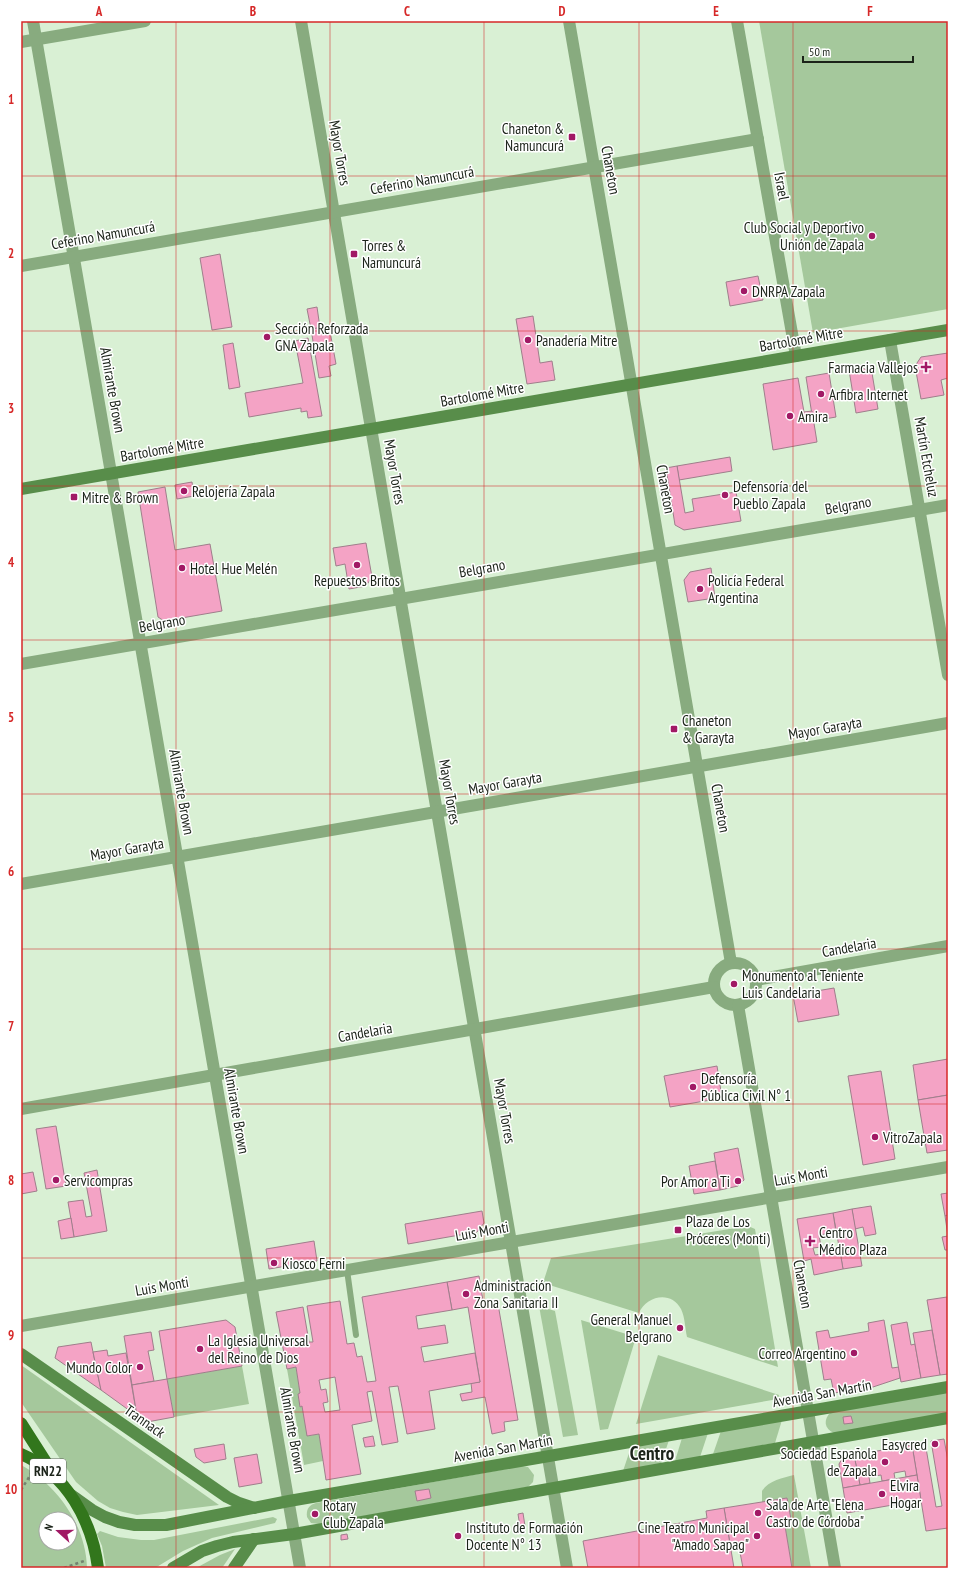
<svg xmlns="http://www.w3.org/2000/svg" width="969" height="1589" font-family="'PT Sans Narrow',sans-serif">
<style>
.green{fill:#a5c89c;fill-rule:evenodd}
.building{fill:#f4a3c5;stroke:#9f7e8b;fill-rule:evenodd}
.lines{fill:none;stroke-linecap:round;stroke-linejoin:round}
.path{stroke:#73826f;stroke-width:2.5;stroke-dasharray:3 3;stroke-linecap:butt}
.lane{stroke:#88ab7f;stroke-width:6}
.street{stroke:#88ab7f;stroke-width:12}
.secondary{stroke:#588d4a;stroke-width:12}
.primary{stroke:#32761c;stroke-width:12}
.grid{fill:none;stroke:#d62828;stroke-width:1;stroke-opacity:0.55}
.poi-dot{fill:#a11965;stroke:#fff;stroke-width:1.5}
.labels{text-anchor:middle;dominant-baseline:central;stroke-width:3;stroke-linejoin:round;paint-order:stroke}
.shield{fill:#fff;stroke:#5f655e;stroke-width:1}
.shield-label{font-size:14px;font-weight:bold;fill:#1b2319}
.poi-label{font-size:15px;fill:#1b2319;stroke:#fff;text-anchor:start}
.street-label{font-size:15px;fill:#1b2319;stroke:#fff}
.district-label{font-size:19px;font-weight:bold;fill:#1b2319;stroke:#fff}
.neatline{fill:none;stroke:#d62828;stroke-width:1.5}
.grid-label{font-size:13px;text-anchor:middle;font-weight:bold;fill:#d62828}
</style>
<rect width="100%" height="100%" fill="#d9f0d4"/>
<g class="green">
<polygon points="759,21 948,21 948,309 813,333"/>
<path d="M748,1226l7,3 23,138 -91,-30c-2,-9 -2,-20 -6,-28 -10,-19 -35,-13 -42,4l-96,-30 8,-25z"/>
<polygon points="539,1306 555,1311 578,1435 563,1437"/>
<polygon points="581,1320 636,1337 608,1429 600,1430"/>
<polygon points="658,1355 779,1395 778,1399 636,1424"/>
<polygon points="21,1365 219,1505 137,1515 123,1512 110,1508 98,1501 76,1482 21,1402"/>
<polygon points="242,1366 249,1404 174,1417 167,1379"/>
<polygon points="296,1367 300,1393 298,1394 300,1407 302,1406 308,1436 319,1434 323,1461 304,1465 287,1369"/>
<path d="M948,1391v22l-114,20c-10,-4 -11,-14 -3,-21z"/>
<polygon points="782,1420 775,1443 713,1454 721,1431"/>
<polygon points="708,1433 700,1457 675,1461 682,1438"/>
<polygon points="669,1440 661,1464 623,1471 631,1447"/>
<path d="M21,1465c36,20 65,60 66,103h-66zM46,1519h24v24h-24z"/>
<path d="M522,1466l6,1 6,8 -1,7 -5,5 -209,37 -8,-1 -4,-6c-1,-8 2,-12 9,-14z"/>
<path d="M794,1475l17,93h-19l-8,-48 7,-2 -4,-20 -25,4v-11c7,-11 21,-13 32,-16z"/>
<polygon points="273,1517 277,1519 275,1523 212,1538 183,1551 155,1568 106,1568 102,1546 97,1534 100,1531 118,1537 141,1540 154,1540"/>
<polygon points="235,1549 222,1568 196,1568 220,1555"/>
</g>
<g class="building">
<polygon points="220,254 232,327 212,330 200,258"/>
<polygon points="758,276 763,300 730,306 726,282"/>
<polygon points="317,307 320,328 311,329 307,309"/>
<polygon points="533,316 540,363 552,361 555,380 527,384 516,319"/>
<polygon points="329,326 336,364 329,366 331,376 319,378 311,329"/>
<polygon points="308,338 322,416 308,418 307,411 301,412 301,408 249,417 245,393 303,383 295,341"/>
<polygon points="233,343 240,387 229,389 223,345"/>
<polygon points="948,353 948,378 941,380 944,395 921,399 915,366 921,357"/>
<polygon points="861,367 872,373 878,409 856,413 849,370"/>
<polygon points="829,373 836,417 813,421 806,377"/>
<polygon points="798,378 804,412 812,411 817,442 773,450 763,384"/>
<polygon points="730,457 732,471 679,480 677,466"/>
<polygon points="677,466 685,513 694,511 692,499 736,492 741,521 684,530 675,525 666,468"/>
<polygon points="192,482 194,496 177,499 175,485"/>
<polygon points="165,487 175,550 210,544 222,611 164,621 158,617 138,492"/>
<polygon points="366,543 372,577 366,586 349,589 345,564 336,566 333,548"/>
<polygon points="711,568 715,598 688,602 684,580 690,572"/>
<polygon points="834,988 839,1015 798,1022 793,995"/>
<polygon points="948,1059 948,1095 918,1100 913,1065"/>
<polygon points="717,1066 722,1098 670,1107 664,1076"/>
<polygon points="881,1071 895,1159 863,1165 848,1076"/>
<polygon points="948,1095 948,1150 927,1153 918,1100"/>
<polygon points="56,1126 66,1186 46,1189 36,1129"/>
<polygon points="738,1148 744,1180 738,1186 720,1190 714,1153"/>
<polygon points="715,1161 720,1190 694,1194 689,1166"/>
<polygon points="97,1170 107,1231 74,1237 68,1202 83,1200 86,1217 92,1216 84,1173"/>
<polygon points="33,1172 37,1191 21,1194 21,1174"/>
<polygon points="948,1193 948,1215 945,1216 941,1194"/>
<polygon points="871,1206 876,1234 865,1236 863,1227 855,1229 852,1209"/>
<polygon points="852,1209 862,1266 843,1269 833,1213"/>
<polygon points="482,1211 484,1223 477,1232 408,1244 405,1224"/>
<polygon points="833,1213 836,1232 819,1235 821,1247 813,1248 815,1255 840,1251 843,1269 814,1275 811,1259 804,1261 797,1219"/>
<polygon points="948,1215 948,1250 945,1250 942,1237 948,1236 945,1216"/>
<polygon points="71,1218 74,1237 61,1239 58,1221"/>
<polygon points="314,1241 317,1261 269,1269 266,1249"/>
<polygon points="479,1276 484,1307 498,1304 518,1420 504,1422 505,1431 492,1434 485,1397 462,1401 460,1394 472,1392 471,1383 480,1382 468,1307 452,1310 447,1282"/>
<path d="M447,1282l5,28 -36,6 2,13 27,-4 3,18 -27,4 3,15 51,-9 5,29 -51,9 6,38 -28,5 -9,-48 -9,1 9,55 -16,3 -10,-54 -5,1 5,29 -20,4 9,49 -35,6 -7,-46 -12,2 -5,-30 -2,1 -2,-13 2,-1 -4,-26 -9,2 -11,-57 27,-5 6,35h4l-6,-36 33,-5 7,43 7,-1 3,14 5,-1 5,26 9,-1 -14,-84zM335,1377l5,33 -15,2 -2,-9 5,-1 -2,-13 -5,1 -2,-10z"/>
<polygon points="947,1297 948,1374 940,1375 927,1300"/>
<polygon points="226,1320 235,1327 242,1366 167,1379 159,1331"/>
<polygon points="884,1320 892,1368 899,1367 900,1378 873,1387 834,1393 831,1379 824,1380 816,1332 828,1330 830,1338 869,1331 868,1323"/>
<polygon points="907,1322 911,1345 915,1344 921,1378 901,1382 891,1325"/>
<polygon points="932,1330 940,1375 921,1378 913,1333"/>
<polygon points="151,1332 154,1350 148,1351 154,1381 132,1385 124,1336"/>
<polygon points="91,1342 93,1352 101,1390 55,1358 58,1347"/>
<polygon points="107,1350 108,1356 126,1353 137,1416 101,1390 93,1352"/>
<polygon points="167,1379 174,1417 147,1422 137,1416 132,1385"/>
<polygon points="851,1416 853,1423 844,1424 843,1417"/>
<polygon points="373,1436 375,1446 365,1447 363,1438"/>
<polygon points="944,1439 948,1461 948,1528 926,1531 912,1445 925,1442 936,1507 942,1506 931,1441"/>
<polygon points="224,1444 226,1459 204,1463 196,1457 194,1449"/>
<polygon points="912,1445 917,1475 906,1477 905,1471 894,1473 895,1479 882,1481 881,1475 869,1477 870,1483 860,1485 854,1455"/>
<polygon points="257,1454 262,1483 239,1487 234,1458"/>
<polygon points="854,1455 860,1485 843,1488 839,1464 843,1457"/>
<polygon points="917,1475 921,1500 847,1513 843,1488"/>
<polygon points="429,1489 431,1498 417,1501 415,1491"/>
<polygon points="787,1498 791,1519 784,1520 792,1568 743,1568 738,1542 730,1544 724,1508"/>
<polygon points="724,1508 734,1568 588,1568 583,1541 707,1518 706,1511"/>
<polygon points="523,1513 525,1526 520,1527 518,1514"/>
<polygon points="347,1534 348,1539 341,1540 341,1535"/>
</g>
<g class="lines">
<g class="path">
<polyline points="21,1490 31,1474"/>
<polyline points="64,1568 84,1561"/>
</g>
<polyline class="lane" points="347,1270 356,1335"/>
<g class="street">
<polyline points="33,21 300,1568"/>
<polyline points="301,21 567,1568"/>
<polyline points="569,21 731,963"/>
<polyline points="737,21 796,356"/>
<polyline points="21,42 145,21"/>
<polyline points="21,266 758,139"/>
<polyline points="890,340 948,675"/>
<polyline points="21,664 948,505"/>
<polyline points="21,884 948,723"/>
<circle cx="735" cy="984" r="21"/>
<polyline points="756,980 948,946"/>
<polyline points="738,1005 835,1568"/>
<polyline points="21,1109 714,987"/>
<polyline points="21,1326 948,1167"/>
</g>
<g class="secondary">
<polyline points="21,489 948,330"/>
<polyline points="21,1354 227,1497 239,1503 254,1508"/>
<polyline points="71,1495 92,1510 105,1517 119,1522 135,1525 166,1525 289,1501 948,1387"/>
<polyline points="173,1568 202,1551 217,1546 233,1542 294,1534 948,1418"/>
<polyline points="234,1568 254,1539"/>
</g>
<g class="primary">
<polyline points="21,1423 51,1470"/>
<path d="M21,1454c46,20 71,67 77,114"/>
</g>
</g>
<path class="grid" d="M176,21v1547M330,21v1547M484,21v1547M639,21v1547M793,21v1547M21,176h927M21,331h927M21,486h927M21,640h927M21,794h927M21,949h927M21,1104h927M21,1258h927M21,1412h927"/>
<g class="poi-dot">
<rect x="568" y="133" width="8" height="8" rx="2"/>
<circle cx="872" cy="236" r="4"/>
<rect x="350" y="250" width="8" height="8" rx="2"/>
<circle cx="744" cy="291" r="4"/>
<circle cx="267" cy="337" r="4"/>
<circle cx="528" cy="340" r="4"/>
<path d="M924 361h4v4h4v4h-4v4h-4v-4h-4v-4h4z"/>
<circle cx="821" cy="394" r="4"/>
<circle cx="790" cy="416" r="4"/>
<circle cx="184" cy="491" r="4"/>
<circle cx="725" cy="495" r="4"/>
<rect x="70" y="493" width="8" height="8" rx="2"/>
<circle cx="357" cy="565" r="4"/>
<circle cx="182" cy="568" r="4"/>
<circle cx="700" cy="589" r="4"/>
<rect x="670" y="725" width="8" height="8" rx="2"/>
<circle cx="734" cy="984" r="4"/>
<circle cx="693" cy="1087" r="4"/>
<circle cx="875" cy="1137" r="4"/>
<circle cx="56" cy="1180" r="4"/>
<circle cx="738" cy="1181" r="4"/>
<rect x="674" y="1226" width="8" height="8" rx="2"/>
<path d="M808 1235h4v4h4v4h-4v4h-4v-4h-4v-4h4z"/>
<circle cx="274" cy="1263" r="4"/>
<circle cx="466" cy="1294" r="4"/>
<circle cx="680" cy="1328" r="4"/>
<circle cx="200" cy="1349" r="4"/>
<circle cx="854" cy="1353" r="4"/>
<circle cx="140" cy="1367" r="4"/>
<circle cx="935" cy="1444" r="4"/>
<circle cx="885" cy="1462" r="4"/>
<circle cx="882" cy="1494" r="4"/>
<circle cx="758" cy="1513" r="4"/>
<circle cx="315" cy="1514" r="4"/>
<circle cx="458" cy="1536" r="4"/>
<circle cx="757" cy="1536" r="4"/>
</g>
<g class="labels">
<rect class="shield" x="30" y="1459" width="36" height="24" rx="3"/>
<g class="shield-label">
<text x="48" y="1471">RN22</text>
</g>
<g class="poi-label">
<text x="564" y="128" text-anchor="end">Chaneton &amp;<tspan x="564" dy="17">Namuncurá</tspan></text>
<text x="864" y="227" text-anchor="end">Club Social y Deportivo<tspan x="864" dy="17">Unión de Zapala</tspan></text>
<text x="362" y="245">Torres &amp;<tspan x="362" dy="17">Namuncurá</tspan></text>
<text x="752" y="291">DNRPA Zapala</text>
<text x="275" y="328">Sección Reforzada<tspan x="275" dy="17">GNA Zapala</tspan></text>
<text x="536" y="340">Panadería Mitre</text>
<text x="918" y="367" text-anchor="end">Farmacia Vallejos</text>
<text x="829" y="394">Arfibra Internet</text>
<text x="798" y="416">Amira</text>
<text x="733" y="486">Defensoría del<tspan x="733" dy="17">Pueblo Zapala</tspan></text>
<text x="192" y="491">Relojería Zapala</text>
<text x="82" y="497">Mitre &amp; Brown</text>
<text x="190" y="568">Hotel Hue Melén</text>
<text x="357" y="580" text-anchor="middle">Repuestos Britos</text>
<text x="708" y="580">Policía Federal<tspan x="708" dy="17">Argentina</tspan></text>
<text x="682" y="720">Chaneton<tspan x="682" dy="17">&amp; Garayta</tspan></text>
<text x="742" y="975">Monumento al Teniente<tspan x="742" dy="17">Luis Candelaria</tspan></text>
<text x="701" y="1078">Defensoría<tspan x="701" dy="17">Pública Civil N° 1</tspan></text>
<text x="883" y="1137">VitroZapala</text>
<text x="64" y="1180">Servicompras</text>
<text x="730" y="1181" text-anchor="end">Por Amor a Ti</text>
<text x="686" y="1221">Plaza de Los<tspan x="686" dy="17">Próceres (Monti)</tspan></text>
<text x="819" y="1232">Centro<tspan x="819" dy="17">Médico Plaza</tspan></text>
<text x="282" y="1263">Kiosco Ferni</text>
<text x="474" y="1285">Administración<tspan x="474" dy="17">Zona Sanitaria II</tspan></text>
<text x="672" y="1319" text-anchor="end">General Manuel<tspan x="672" dy="17">Belgrano</tspan></text>
<text x="208" y="1340">La Iglesia Universal<tspan x="208" dy="17">del Reino de Dios</tspan></text>
<text x="846" y="1353" text-anchor="end">Correo Argentino</text>
<text x="132" y="1367" text-anchor="end">Mundo Color</text>
<text x="927" y="1444" text-anchor="end">Easycred</text>
<text x="877" y="1453" text-anchor="end">Sociedad Española<tspan x="877" dy="17">de Zapala</tspan></text>
<text x="890" y="1485">Elvira<tspan x="890" dy="17">Hogar</tspan></text>
<text x="766" y="1504">Sala de Arte "Elena<tspan x="766" dy="17">Castro de Córdoba"</tspan></text>
<text x="323" y="1505">Rotary<tspan x="323" dy="17">Club Zapala</tspan></text>
<text x="466" y="1527">Instituto de Formación<tspan x="466" dy="17">Docente N° 13</tspan></text>
<text x="749" y="1527" text-anchor="end">Cine Teatro Municipal<tspan x="749" dy="17">"Amado Sapag"</tspan></text>
</g>
<g class="street-label">
<text transform="translate(340 153) rotate(80)">Mayor Torres</text>
<text transform="translate(611 170) rotate(80)">Chaneton</text>
<text transform="translate(422 180) rotate(-10)">Ceferino Namuncurá</text>
<text transform="translate(782 186) rotate(80)">Israel</text>
<text transform="translate(103 235) rotate(-10)">Ceferino Namuncurá</text>
<text transform="translate(801 339) rotate(-10)">Bartolomé Mitre</text>
<text transform="translate(113 390) rotate(80)">Almirante Brown</text>
<text transform="translate(482 394) rotate(-10)">Bartolomé Mitre</text>
<text transform="translate(162 449) rotate(-10)">Bartolomé Mitre</text>
<text transform="translate(927 457) rotate(80)">Martín Etcheluz</text>
<text transform="translate(395 472) rotate(80)">Mayor Torres</text>
<text transform="translate(666 489) rotate(80)">Chaneton</text>
<text transform="translate(848 505) rotate(-10)">Belgrano</text>
<text transform="translate(482 568) rotate(-10)">Belgrano</text>
<text transform="translate(162 623) rotate(-10)">Belgrano</text>
<text transform="translate(825 728) rotate(-10)">Mayor Garayta</text>
<text transform="translate(505 783) rotate(-10)">Mayor Garayta</text>
<text transform="translate(182 792) rotate(80)">Almirante Brown</text>
<text transform="translate(450 792) rotate(80)">Mayor Torres</text>
<text transform="translate(721 808) rotate(80)">Chaneton</text>
<text transform="translate(127 849) rotate(-10)">Mayor Garayta</text>
<text transform="translate(849 947) rotate(-10)">Candelaria</text>
<text transform="translate(365 1032) rotate(-10)">Candelaria</text>
<text transform="translate(237 1111) rotate(80)">Almirante Brown</text>
<text transform="translate(505 1111) rotate(80)">Mayor Torres</text>
<text transform="translate(801 1176) rotate(-10)">Luis Monti</text>
<text transform="translate(482 1231) rotate(-10)">Luis Monti</text>
<text transform="translate(803 1284) rotate(80)">Chaneton</text>
<text transform="translate(162 1286) rotate(-10)">Luis Monti</text>
<text transform="translate(822 1393) rotate(-10)">Avenida San Martín</text>
<text transform="translate(145 1421) rotate(35)">Trannack</text>
<text transform="translate(293 1430) rotate(80)">Almirante Brown</text>
<text transform="translate(503 1448) rotate(-10)">Avenida San Martín</text>
</g>
<g class="district-label">
<text x="652" y="1453">Centro</text>
</g>
</g>
<rect width="969" height="1589" fill="none" stroke="#ffffff" stroke-width="44"/>
<g transform="translate(58 1531) rotate(291)"><circle r="19" fill="#ffffff" stroke="#a4a7a3"/>
<path d="M0-3L7 15L0 10L-7 15Z" fill="#a11965"/>
<text y="-6" font-size="11" font-weight="bold" text-anchor="middle" fill="#1b2319">N</text>
</g>
<path d="M803 56v6h110v-6" fill="none" stroke="#1b2319" stroke-width="2"/>
<text x="809" y="56" font-size="12" fill="#1b2319" stroke="#ffffff" stroke-width="3" paint-order="stroke">50 m</text>
<rect x="22" y="22" width="925" height="1545" class="neatline"/>
<g class="grid-label">
<text x="99" y="16">A</text>
<text x="253" y="16">B</text>
<text x="407" y="16">C</text>
<text x="562" y="16">D</text>
<text x="716" y="16">E</text>
<text x="870" y="16">F</text>
<text x="11" y="104">1</text>
<text x="11" y="258">2</text>
<text x="11" y="413">3</text>
<text x="11" y="567">4</text>
<text x="11" y="722">5</text>
<text x="11" y="876">6</text>
<text x="11" y="1031">7</text>
<text x="11" y="1185">8</text>
<text x="11" y="1340">9</text>
<text x="11" y="1494">10</text>
</g>
</svg>
